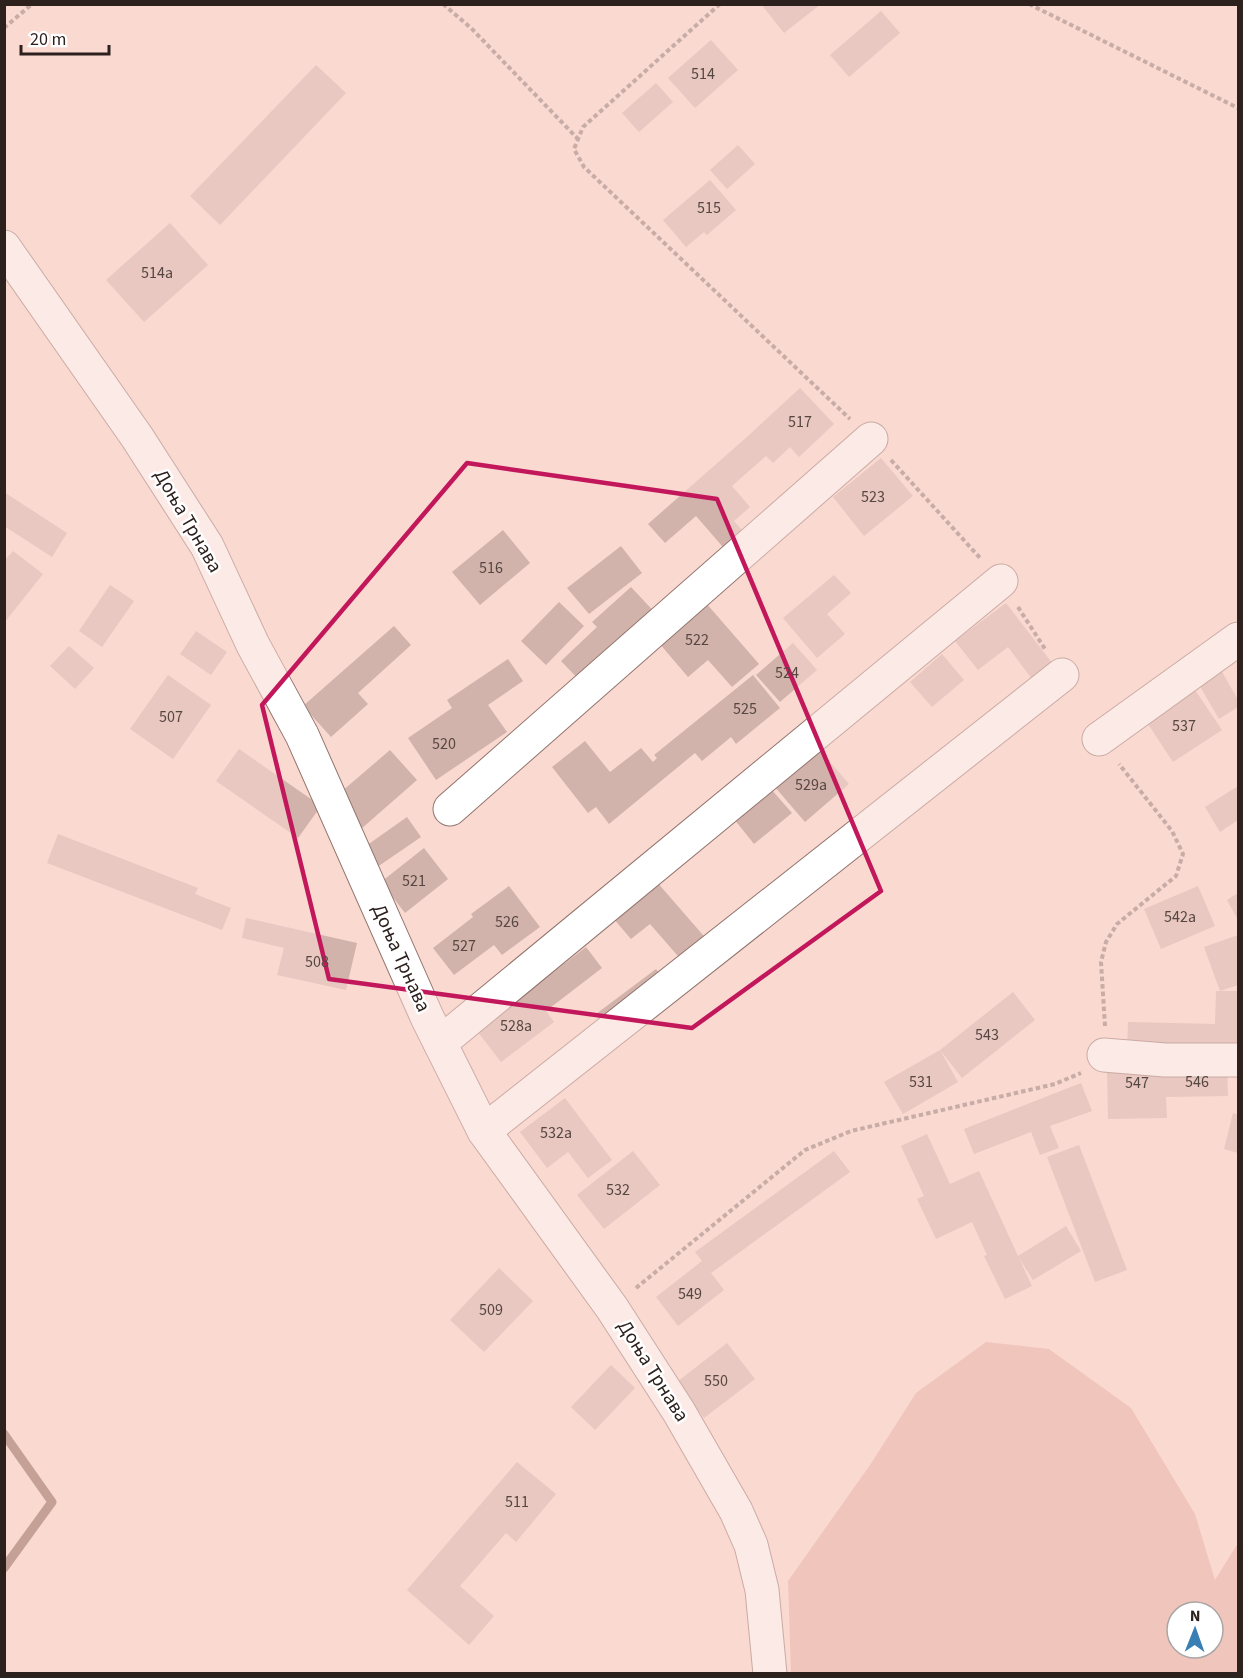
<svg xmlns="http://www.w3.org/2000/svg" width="1243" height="1678" font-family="'Source Sans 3',sans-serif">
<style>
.green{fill:#e4aea0;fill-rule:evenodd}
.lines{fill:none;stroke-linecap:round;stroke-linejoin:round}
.stream{stroke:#855b50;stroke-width:9}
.building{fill:#d2b3ab}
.minor-casing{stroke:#91746d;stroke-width:35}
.path{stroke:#8d7772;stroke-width:4;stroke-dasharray:4.5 3;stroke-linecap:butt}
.minor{stroke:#fff;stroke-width:33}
.marked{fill:none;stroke:#c2185b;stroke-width:4.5;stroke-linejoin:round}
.labels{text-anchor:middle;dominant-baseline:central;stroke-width:5;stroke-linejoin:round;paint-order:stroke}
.number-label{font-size:16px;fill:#564641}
.street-label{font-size:20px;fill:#2d211e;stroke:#fff}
</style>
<rect width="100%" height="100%" fill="#fad9d1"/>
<path class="green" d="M986,1342l63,7 82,59 64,106 20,66 23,-37v130h-447l-3,-92 82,-116 46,-72zM1177,1612h36v36h-36z"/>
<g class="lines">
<polyline class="stream" points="4,1434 52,1502 4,1568"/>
</g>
<g class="building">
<polygon points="761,4 821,4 784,33"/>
<polygon points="881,11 900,33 849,77 830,55"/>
<polygon points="711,40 738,70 695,108 668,78"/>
<polygon points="316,65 346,93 220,225 190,196"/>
<polygon points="656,83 673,102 639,132 622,113"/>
<polygon points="738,145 755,164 727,189 710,170"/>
<polygon points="710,180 736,210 707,235 704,232 686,247 663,220"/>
<polygon points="170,223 208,265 144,322 106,280"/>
<polygon points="800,388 834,424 799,457 790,447 773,463 766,456 732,486 750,507 734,521 748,537 729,554 696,516 665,543 648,524 748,436"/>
<polygon points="881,458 913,496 864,536 833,497"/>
<polygon points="4,492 67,533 52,557 4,526"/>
<polygon points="503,530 530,563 480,605 452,572"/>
<polygon points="621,546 642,573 589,614 567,588"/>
<polygon points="13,551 43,574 4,623 4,561"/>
<polygon points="834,575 851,593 827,614 845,634 817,658 783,618"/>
<polygon points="110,585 134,601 102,647 79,631"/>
<polygon points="631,587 661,619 587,688 561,661 597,627 592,622"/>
<polygon points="559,602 584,626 546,665 521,641"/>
<polygon points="706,603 759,664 732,687 708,660 688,677 659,643"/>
<polygon points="1006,603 1056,668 1035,683 1008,647 978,670 955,641"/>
<polygon points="394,626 411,645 358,693 368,704 331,737 303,706"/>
<polygon points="196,631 227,652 211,675 180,654"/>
<polygon points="793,643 817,670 780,702 756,675"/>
<polygon points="69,646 94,668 75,689 50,666"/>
<polygon points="942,654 964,680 932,707 910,682"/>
<polygon points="508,659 523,681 488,705 507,732 436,780 408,738 452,708 447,700"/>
<polygon points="1221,670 1238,700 1238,707 1219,719 1198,683"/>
<polygon points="168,675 211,705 173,759 130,729"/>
<polygon points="753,675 780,708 736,744 731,737 702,761 695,753 609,824 596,807 588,813 552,767 585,741 610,772 641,748 653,762 657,758 654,755"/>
<polygon points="1195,690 1222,730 1173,762 1146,721"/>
<polygon points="818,748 849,784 805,822 774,786"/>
<polygon points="239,749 321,806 298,838 216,781"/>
<polygon points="390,750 417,780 361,829 334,798"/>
<polygon points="1238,786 1238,820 1220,832 1205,807"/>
<polygon points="771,789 792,813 754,844 734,819"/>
<polygon points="407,817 421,837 370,872 356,853"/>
<polygon points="58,834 198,888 195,894 231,908 222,930 47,863"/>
<polygon points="424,848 448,879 405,913 381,882"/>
<polygon points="656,881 709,942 684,963 650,924 631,939 613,918"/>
<polygon points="509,886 540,927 502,955 494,945 454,975 433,948 473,917 471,914"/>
<polygon points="1198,886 1215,926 1161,949 1144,909"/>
<polygon points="1238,893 1238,920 1227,900"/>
<polygon points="246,918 357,943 346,990 277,975 284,948 242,938"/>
<polygon points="1238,935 1238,985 1220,991 1238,991 1238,1054 1127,1051 1128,1022 1215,1024 1216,991 1220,991 1204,947"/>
<polygon points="586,947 602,968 546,1011 554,1022 501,1062 477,1031"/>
<polygon points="656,969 667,983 607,1028 596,1014"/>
<polygon points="1013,992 1035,1020 962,1078 940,1050"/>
<polygon points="940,1050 958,1082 903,1114 884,1082"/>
<polygon points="1227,1067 1228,1096 1166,1097 1167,1118 1108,1119 1107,1069"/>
<polygon points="1081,1083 1092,1111 1050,1126 1059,1148 1040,1155 1031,1132 974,1154 964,1129"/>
<polygon points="565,1098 612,1160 588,1178 568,1152 547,1168 520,1132"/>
<polygon points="1233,1113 1238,1115 1238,1153 1224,1149"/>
<polygon points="927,1134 950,1184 979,1171 1018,1256 1066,1226 1081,1251 1033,1280 1019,1258 1032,1286 1005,1299 984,1256 987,1255 972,1222 936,1239 917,1199 924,1196 901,1146"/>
<polygon points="1079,1145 1127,1270 1095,1282 1047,1157"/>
<polygon points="633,1151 660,1185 604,1229 577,1195"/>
<polygon points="834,1151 850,1172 711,1273 724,1290 678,1326 656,1297 702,1261 695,1252"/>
<polygon points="499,1268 533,1301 484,1352 450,1320"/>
<polygon points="727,1343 755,1379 704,1418 677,1382"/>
<polygon points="611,1365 635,1388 595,1430 571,1407"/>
<polygon points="517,1462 556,1494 516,1542 506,1533 460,1586 494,1616 469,1645 407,1590"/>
</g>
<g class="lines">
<g class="minor-casing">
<g id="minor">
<polyline points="4,247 137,437 207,546 253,645 302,735 427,1017 484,1131 612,1308 679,1412 736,1511 751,1545 762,1590 770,1674"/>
<polyline points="1099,739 1238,639"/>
<polyline points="450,809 871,439"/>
<polyline points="440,1043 1001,581"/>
<polyline points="1104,1055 1165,1060 1238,1060"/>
<polyline points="484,1131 1062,675"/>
</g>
</g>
<g class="path">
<polyline points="443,4 471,28 578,139"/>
<polyline points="720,4 583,127 574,149 584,167 850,419"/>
<polyline points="1029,4 1238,108"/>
<polyline points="4,28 32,4"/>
<polyline points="891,460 981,559"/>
<polyline points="1018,607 1045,649"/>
<polyline points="1105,1026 1101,962 1106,942 1117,924 1176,876 1183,854 1172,831 1119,764"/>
<polyline points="636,1288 805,1150 851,1131 1055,1084 1081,1073"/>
</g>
<use href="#minor" class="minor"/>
</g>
<path d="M0 0H1243V1678H0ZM467,463l250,36 164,392 -189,137 -363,-49 -67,-274z" fill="#fad9d1" fill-opacity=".55" fill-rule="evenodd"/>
<path class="marked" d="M467,463l250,36 164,392 -189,137 -363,-49 -67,-274z"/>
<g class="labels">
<g class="number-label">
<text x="703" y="74">514</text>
<text x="709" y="208">515</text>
<text x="157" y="273">514a</text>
<text x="800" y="422">517</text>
<text x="873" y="497">523</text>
<text x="491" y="568">516</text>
<text x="697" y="640">522</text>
<text x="787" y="673">524</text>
<text x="745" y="709">525</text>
<text x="171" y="717">507</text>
<text x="1184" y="726">537</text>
<text x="444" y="744">520</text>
<text x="811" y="785">529a</text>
<text x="414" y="881">521</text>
<text x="1180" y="917">542a</text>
<text x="507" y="922">526</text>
<text x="464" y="946">527</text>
<text x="317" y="962">508</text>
<text x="516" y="1026">528a</text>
<text x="987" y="1035">543</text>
<text x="921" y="1082">531</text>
<text x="1197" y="1082">546</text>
<text x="1137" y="1083">547</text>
<text x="556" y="1133">532a</text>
<text x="618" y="1190">532</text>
<text x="690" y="1294">549</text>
<text x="491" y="1310">509</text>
<text x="716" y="1381">550</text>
<text x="517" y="1502">511</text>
</g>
<g class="street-label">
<text transform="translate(188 521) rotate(60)">Доња Трнава</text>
<text transform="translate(401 958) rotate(66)">Доња Трнава</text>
<text transform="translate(653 1371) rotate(58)">Доња Трнава</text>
</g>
</g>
<rect width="1243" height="1678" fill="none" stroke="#2d211e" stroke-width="12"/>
<g transform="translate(1195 1630) rotate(1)"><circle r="28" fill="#ffffff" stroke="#aba6a5" stroke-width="1.5"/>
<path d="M0-4.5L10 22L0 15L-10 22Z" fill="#397fb4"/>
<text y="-9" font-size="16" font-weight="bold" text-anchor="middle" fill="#2d211e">N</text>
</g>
<path d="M21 45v9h88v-9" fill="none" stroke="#2d211e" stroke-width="3"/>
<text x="30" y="45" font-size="18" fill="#2d211e" stroke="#ffffff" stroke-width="4.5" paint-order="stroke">20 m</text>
</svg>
